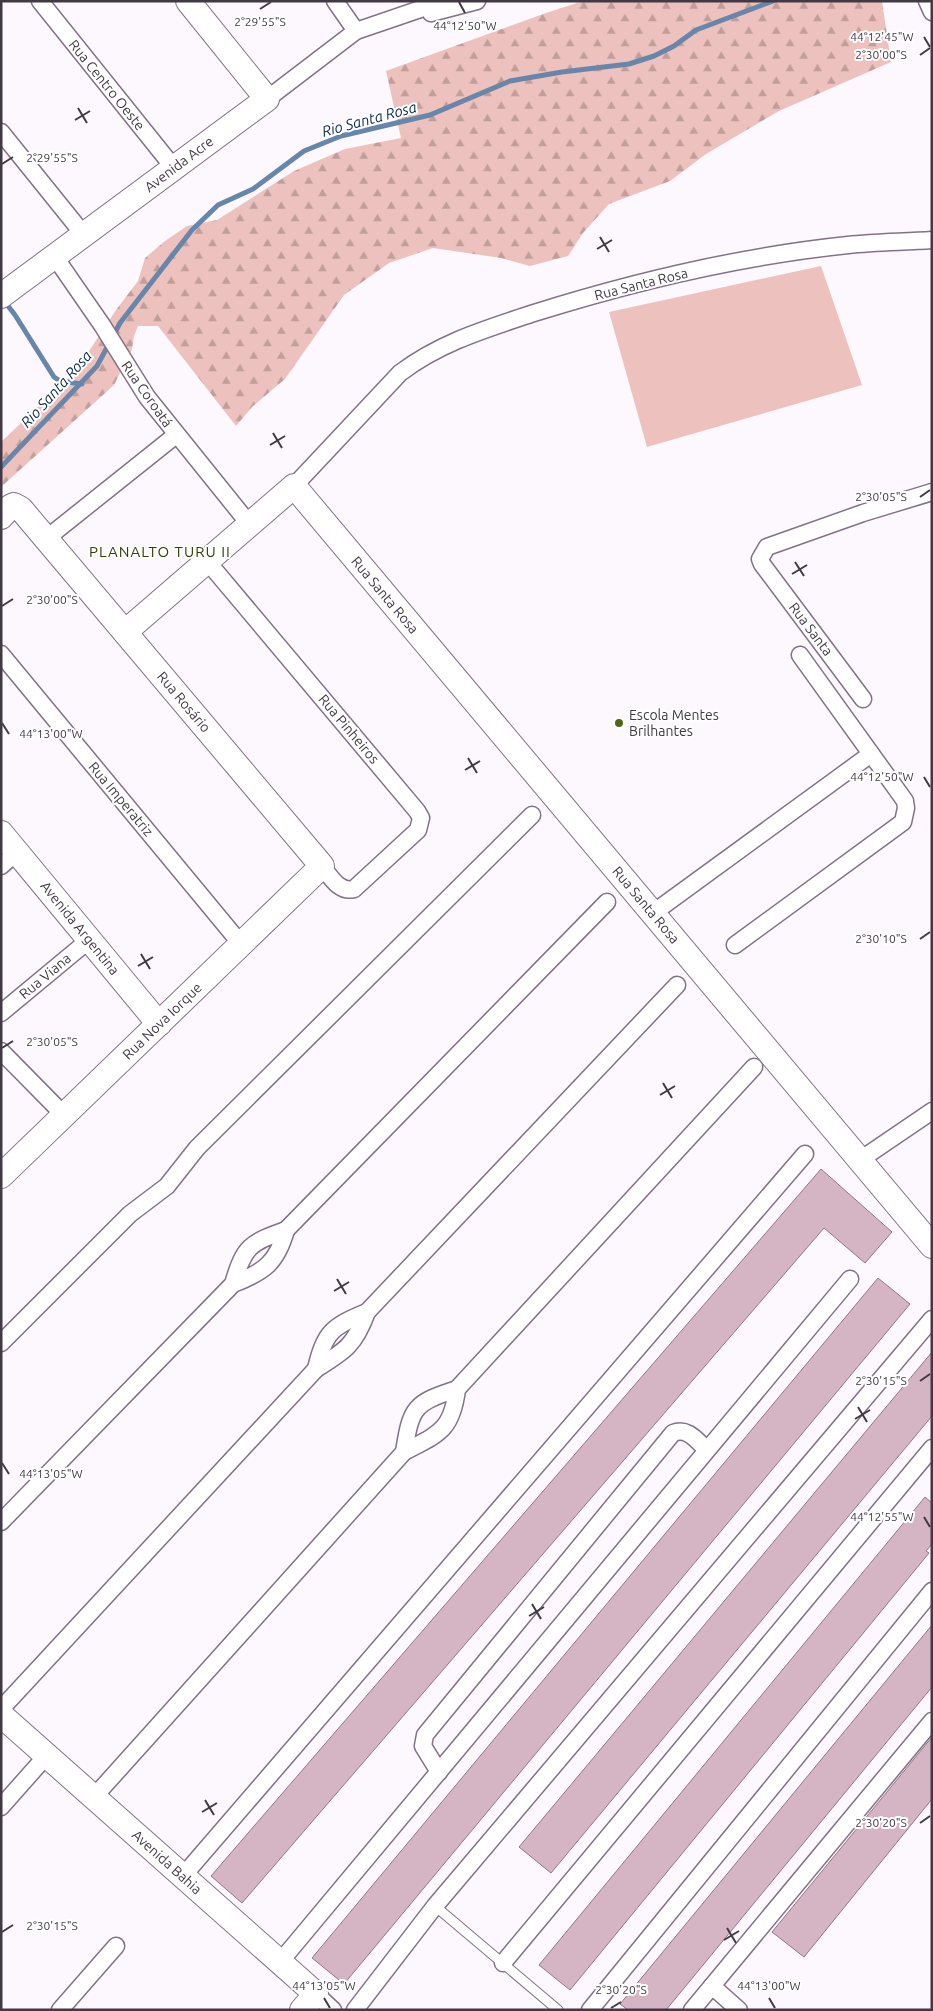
<svg xmlns="http://www.w3.org/2000/svg" width="933" height="2011" font-family="Ubuntu,sans-serif">
<style>
.grass{fill:#edc1bd}
.forest{fill:url(#forest-firs)}
.lines{fill:none;stroke-linecap:round;stroke-linejoin:round}
.stream{stroke:#6886aa;stroke-width:5}
.building{fill:#d5b5c3;stroke:#947684}
.lane-casing{stroke:#837189;stroke-width:11}
.street-casing{stroke:#837189;stroke-width:19}
.secondary-casing{stroke:#837189;stroke-width:26}
.lane{stroke:#fff;stroke-width:9}
.street{stroke:#fff;stroke-width:16}
.secondary{stroke:#fff;stroke-width:24}
.ticks{fill:none;stroke:#413944;stroke-width:2}
.poi-dot{fill:#4f6614;stroke:#fff;stroke-width:2}
.labels{text-anchor:middle;dominant-baseline:central;stroke-width:4;stroke-linejoin:round;paint-order:stroke}
.street-label{font-size:14px;fill:#413944;stroke:#fff}
.poi-label{font-size:14px;fill:#413944;stroke:#fff;text-anchor:start}
.water-label{font-size:15px;font-style:italic;fill:#092c4b;stroke:#fff}
.neighbourhood-label{font-size:15px;letter-spacing:1px;fill:#304007;stroke:#fff}
.ticks-label{font-size:12px;text-anchor:middle;fill:#413944;stroke:#fff;stroke-width:4;stroke-linejoin:round;paint-order:stroke}
</style>
<defs>
<pattern id="forest-firs" width="22" height="20" patternUnits="userSpaceOnUse" patternTransform="scale(1.25)"><rect width="22" height="20" fill="#edc1bd"/><path d="M5 1l3.5 6h-7zM16 11l3.5 6h-7z" fill="#c29e9b"/></pattern>
</defs>
<rect width="100%" height="100%" fill="#fcf8fe"/>
<polygon class="grass" points="821,266 862,385 647,447 609,312"/>
<polygon class="forest" points="583,1 882,1 891,62 779,111 706,154 670,181 609,204 583,233 568,256 530,266 501,258 433,248 389,263 344,295 285,379 253,406 236,426 158,326 138,326 134,336 132,349 114,385 1,487 1,442 76,371 116,310 138,281 145,258 165,241 187,226 217,220 294,171 345,149 401,138 386,71 546,13"/>
<g class="lines">
<g class="stream">
<polyline points="5,302 15,315 54,377 60,381 82,384"/>
<polyline points="1,467 97,366 120,323 192,230 218,205 253,189 304,151 341,136 430,115 510,81 562,72 629,64 654,56 674,46 696,30 773,1"/>
</g>
</g>
<g class="building">
<polygon points="821,1169 892,1232 865,1263 824,1228 242,1903 211,1876"/>
<polygon points="878,1278 910,1304 344,1984 312,1958"/>
<polygon points="932,1352 932,1416 551,1873 519,1847"/>
<polygon points="925,1497 932,1503 932,1544 926,1551 929,1553 570,1990 539,1965"/>
<polygon points="932,1625 932,1687 666,2010 628,2010 620,2004"/>
<polygon points="932,1737 932,1799 804,1957 772,1932"/>
</g>
<g class="lines">
<g class="lane-casing">
<polyline id="lane" points="435,1906 558,2010"/>
</g>
<g class="street-casing">
<g id="street">
<polyline points="40,1 174,168"/>
<polyline points="335,1 356,31"/>
<polyline points="927,1 932,12"/>
<polyline points="431,13 477,1"/>
<polyline points="267,99 356,31 444,1"/>
<polyline points="1,132 84,235"/>
<polyline points="55,257 102,325 147,397 250,525"/>
<path d="M294,486l106,-113c41,-31 86,-44 134,-60 102,-32 208,-57 314,-68 28,-3 56,-3 84,-5"/>
<polyline points="47,538 176,435"/>
<path d="M207,561l210,250 4,7 -3,12 -64,59c-15,4 -24,-13 -32,-23"/>
<polyline points="1,654 241,944"/>
<polyline points="863,699 762,564 760,559 767,547 863,513 932,492"/>
<polyline points="1,866 17,852"/>
<polyline points="653,913 871,754"/>
<polyline points="735,945 903,822 906,808 905,801 800,655"/>
<polyline points="1,1013 89,940"/>
<polyline points="1,1051 64,1115"/>
<polyline points="860,1160 932,1111"/>
<polyline points="286,1230 607,902"/>
<polyline points="1,1343 130,1214 167,1186 197,1148 532,815"/>
<path d="M316,1369c8,-37 17,-43 51,-57"/>
<path d="M404,1452c7,-45 10,-49 53,-63l297,-322"/>
<path d="M1,1522l232,-238c31,-12 44,-21 53,-54 -36,13 -42,16 -53,54"/>
<path d="M1,1709l315,-340c29,-18 39,-24 51,-57l310,-327"/>
<path d="M439,1772l-16,-26 2,-11 248,-302c15,-6 24,8 34,17"/>
<path d="M94,1797l310,-345c34,-18 48,-21 53,-63"/>
<polyline points="1,1807 47,1755"/>
<polyline points="183,1876 805,1154"/>
<polyline points="280,1962 850,1279"/>
<polyline points="503,1963 932,1448"/>
<polyline points="712,1986 739,2010"/>
<polyline points="316,1994 333,2010"/>
<polyline points="60,2010 116,1946"/>
<polyline points="355,2010 435,1906 932,1319"/>
<polyline points="590,2010 932,1591"/>
<polyline points="692,2010 932,1721"/>
</g>
</g>
<g class="secondary-casing">
<g id="secondary">
<polyline points="1,296 267,99 188,1"/>
<polyline points="1,517 10,507 14,505 21,509 322,866 1,1176"/>
<polyline points="125,632 294,486 932,1246"/>
<polyline points="1,833 159,1024"/>
<polyline points="1,1715 316,1994 302,2010"/>
</g>
</g>
<use href="#lane" class="lane"/>
<use href="#street" class="street"/>
<use href="#secondary" class="secondary"/>
</g>
<path class="ticks" d="M459,2l6,11M260,9l11,-7M924,37l6,10M920,55l10,-7M78,108l9,15M75,120l15,-9M2,164l11,-7M600,237l9,15M597,249l15,-9M273,433l9,15M270,445l15,-9M920,497l10,-7M795,562l9,14M792,574l15,-9M2,606l11,-7M2,723l7,11M468,758l9,15M465,770l15,-9M924,777l6,10M920,939l10,-7M141,954l9,15M138,966l15,-9M2,1048l11,-7M663,1083l9,15M660,1095l15,-9M337,1279l9,15M334,1291l15,-9M920,1381l10,-7M858,1407l9,15M855,1419l15,-9M2,1463l7,11M924,1517l6,10M532,1604l9,15M529,1616l15,-9M205,1800l9,15M202,1812l15,-9M920,1823l10,-7M727,1928l9,15M2,1932l11,-7M724,1940l15,-9M324,1998l6,10M769,1998l6,10M611,2008l10,-6"/>
<circle class="poi-dot" cx="619" cy="723" r="5"/>
<g class="labels">
<g class="street-label">
<text transform="translate(107 85) rotate(51)">Rua Centro Oeste</text>
<text transform="translate(179 164) rotate(-37)">Avenida Acre</text>
<text transform="translate(641 284) rotate(-14)">Rua Santa Rosa</text>
<text transform="translate(147 394) rotate(55)">Rua Coroatá</text>
<text transform="translate(385 595) rotate(50)">Rua Santa Rosa</text>
<text transform="translate(811 629) rotate(53)">Rua Santa</text>
<text transform="translate(184 702) rotate(50)">Rua Rosário</text>
<text transform="translate(349 729) rotate(50)">Rua Pinheiros</text>
<text transform="translate(121 799) rotate(50)">Rua Imperatriz</text>
<text transform="translate(646 905) rotate(50)">Rua Santa Rosa</text>
<text transform="translate(80 928) rotate(51)">Avenida Argentina</text>
<text transform="translate(45 976) rotate(-40)">Rua Viana</text>
<text transform="translate(162 1021) rotate(-44)">Rua Nova Iorque</text>
<text transform="translate(167 1862) rotate(42)">Avenida Bahia</text>
</g>
<g class="poi-label">
<text x="629" y="715">Escola Mentes<tspan x="629" dy="16">Brilhantes</tspan></text>
</g>
<g class="water-label">
<text transform="translate(369 119) rotate(-15)">Rio Santa Rosa</text>
<text transform="translate(56 389) rotate(-48)">Rio Santa Rosa</text>
</g>
<g class="neighbourhood-label">
<text x="160" y="551">PLANALTO TURU II</text>
</g>
</g>
<g class="ticks-label">
<text x="260" y="26">2°29'55"S</text>
<text x="465" y="30">44°12'50"W</text>
<text x="882" y="41">44°12'45"W</text>
<text x="881" y="59">2°30'00"S</text>
<text x="52" y="162">2°29'55"S</text>
<text x="881" y="501">2°30'05"S</text>
<text x="52" y="604">2°30'00"S</text>
<text x="51" y="738">44°13'00"W</text>
<text x="882" y="781">44°12'50"W</text>
<text x="881" y="943">2°30'10"S</text>
<text x="52" y="1046">2°30'05"S</text>
<text x="881" y="1385">2°30'15"S</text>
<text x="51" y="1478">44°13'05"W</text>
<text x="882" y="1521">44°12'55"W</text>
<text x="881" y="1827">2°30'20"S</text>
<text x="52" y="1930">2°30'15"S</text>
<text x="324" y="1990">44°13'05"W</text>
<text x="769" y="1990">44°13'00"W</text>
<text x="621" y="1994">2°30'20"S</text>
</g>
<rect width="933" height="2011" fill="none" stroke="#413944" stroke-width="5"/>
</svg>
